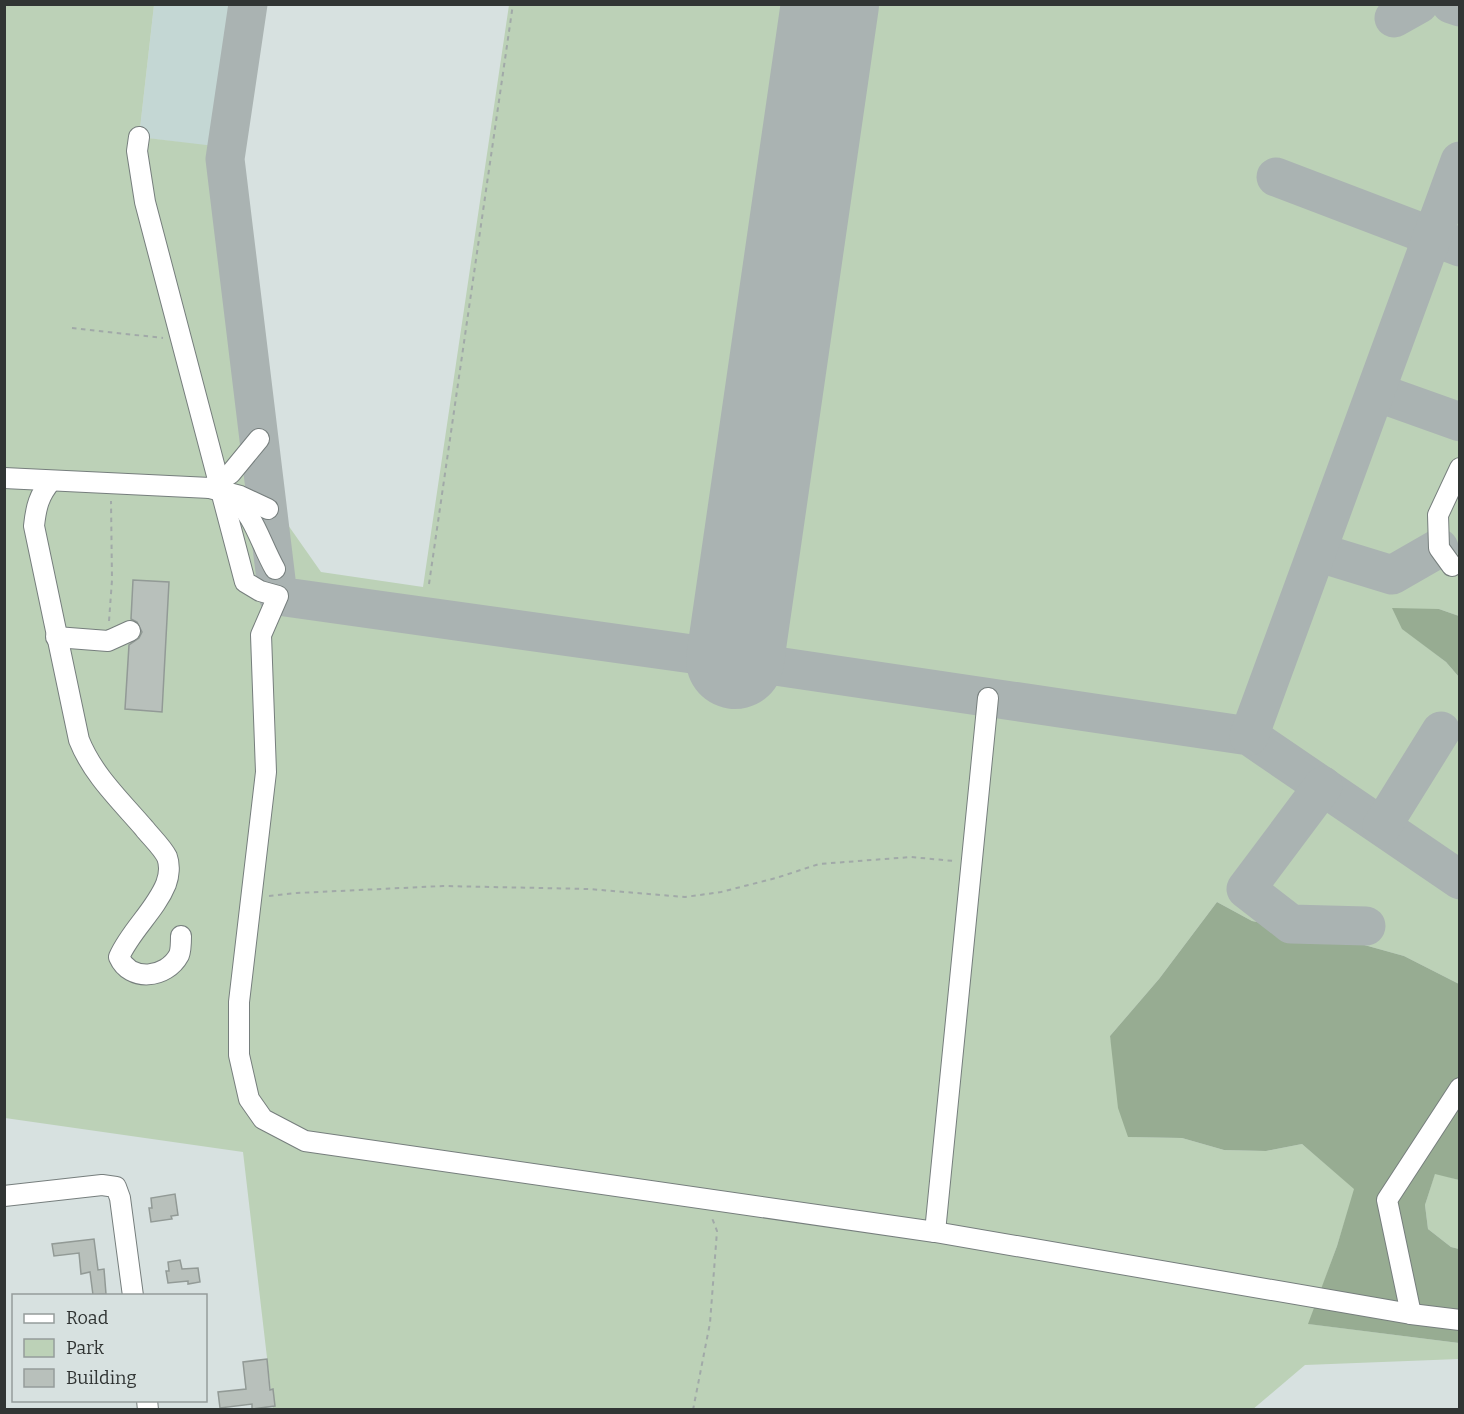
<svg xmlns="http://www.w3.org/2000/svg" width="1464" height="1414" font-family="Bitter,serif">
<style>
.built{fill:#c4d7d4}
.green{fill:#bcd1b7}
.forest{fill:#97ac92}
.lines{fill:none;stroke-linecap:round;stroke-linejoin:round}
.taxiway{stroke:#aab3b2;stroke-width:39}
.runway{stroke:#aab3b2;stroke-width:98}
.building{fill:#b8c0bb;stroke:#929a96;stroke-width:1.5}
.minor-casing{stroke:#767e7d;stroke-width:22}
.path{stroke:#a1a9a8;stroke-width:2;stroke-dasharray:4.5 4.5;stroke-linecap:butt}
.minor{stroke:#fff;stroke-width:20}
</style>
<rect width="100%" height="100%" fill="#d7e1e0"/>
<polygon class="built" points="154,5 244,5 223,148 139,137"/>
<g class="green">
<polygon points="5,5 154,5 139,137 223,147 244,5 258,5 238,138 288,525 321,572 423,587 509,5 1459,5 1459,616 1439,609 1403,629 1446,662 1459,677 1459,984 1404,956 1350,941 1252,921 1217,902 1159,979 1110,1036 1129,1137 1182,1138 1224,1150 1266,1151 1302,1144 1355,1189 1337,1246 1309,1324 1459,1343 1459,1359 1305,1365 1252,1410 273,1409 243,1152 5,1118"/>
<polygon points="1435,1173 1459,1180 1459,1249 1451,1247 1428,1229 1425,1205"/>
</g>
<g class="forest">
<polygon points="1392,608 1439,609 1459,616 1459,677 1446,662 1402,629"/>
<polygon points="1217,902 1252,921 1350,941 1404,956 1459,984 1459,1180 1435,1174 1425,1205 1428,1229 1451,1247 1459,1249 1459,1343 1308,1324 1337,1246 1354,1189 1302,1144 1266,1151 1224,1150 1182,1138 1128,1137 1118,1108 1110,1036 1159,979"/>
</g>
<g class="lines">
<g class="taxiway">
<polyline points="248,4 225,159 278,596 735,660 1249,736 1460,880"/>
<polyline points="1451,4 1460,7"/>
<polyline points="1394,18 1419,4"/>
<polyline points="1276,177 1460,247"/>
<polyline points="1376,392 1460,422"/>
<polyline points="1317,552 1392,575 1439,548"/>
<polyline points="1249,736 1460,161"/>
<polyline points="1323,786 1246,889 1291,924 1366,926"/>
<polyline points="1382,826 1441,731"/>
</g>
<polyline class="runway" points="735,660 830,4"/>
</g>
<g class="building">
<polygon points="133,580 169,582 162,712 125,709 129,645 139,638 142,632 137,622 131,619"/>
<polygon points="175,1194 178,1215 171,1216 172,1219 151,1222 149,1208 152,1208 151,1198"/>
<polygon points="94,1239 98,1270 104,1269 106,1294 93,1295 90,1272 81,1274 79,1253 54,1256 52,1244"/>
<polygon points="180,1260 182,1269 198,1268 200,1282 188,1284 188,1281 168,1283 166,1271 169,1271 168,1262"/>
<polygon points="267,1359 270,1390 273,1389 275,1406 252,1409 252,1404 220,1408 218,1392 246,1389 243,1362"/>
</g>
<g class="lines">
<g class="minor-casing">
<g id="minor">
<polyline points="139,137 137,151 145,202 245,582 260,591 278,596 261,635 266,772 239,1002 239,1055 249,1099 263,1119 305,1141 935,1232 1411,1314 1460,1320"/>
<polyline points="259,439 231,473 210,488 240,496 268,509"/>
<polyline points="4,478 210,488"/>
<path d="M51,481c-12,14 -15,26 -17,45l45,214c14,35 41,60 65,88 7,9 18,19 23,29 3,8 2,19 -1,27 -11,27 -35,46 -47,73 11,25 47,22 60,-2 2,-5 2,-13 2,-19"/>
<path d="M232,495c23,22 28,47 43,74"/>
<polyline points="1452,566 1439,548 1438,515 1460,468"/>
<polyline points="56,637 108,641 130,631"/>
<polyline points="4,1196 102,1185 116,1187 120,1198 133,1296"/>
<polyline points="935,1232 988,698"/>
<polyline points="1411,1314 1387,1200 1460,1088"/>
<polyline points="147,1400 148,1410"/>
</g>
</g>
<g class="path">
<polyline points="72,328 163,338"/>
<polyline points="429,584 513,4"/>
<polyline points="109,621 112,580 111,501"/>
<polyline points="269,896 297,893 443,886 589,889 685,897 721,892 776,878 819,864 911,857 954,861"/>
<polyline points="693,1410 710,1323 717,1231 712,1218"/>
</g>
<use href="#minor" class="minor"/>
</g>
<rect width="1464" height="1414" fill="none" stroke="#313534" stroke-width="12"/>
<rect x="12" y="1294" width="195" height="108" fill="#d7e1e0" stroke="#959c9b" stroke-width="1.5"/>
<rect x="24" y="1314" width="30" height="9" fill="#ffffff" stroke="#959c9b" stroke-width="1.5"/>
<text x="66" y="1324" font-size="18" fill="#313534">Road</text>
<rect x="24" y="1339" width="30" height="18" fill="#bcd1b7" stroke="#959c9b" stroke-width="1.5"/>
<text x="66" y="1354" font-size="18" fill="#313534">Park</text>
<rect x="24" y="1369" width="30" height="18" fill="#b8c0bb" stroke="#959c9b" stroke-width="1.5"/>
<text x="66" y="1384" font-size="18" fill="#313534">Building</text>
</svg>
